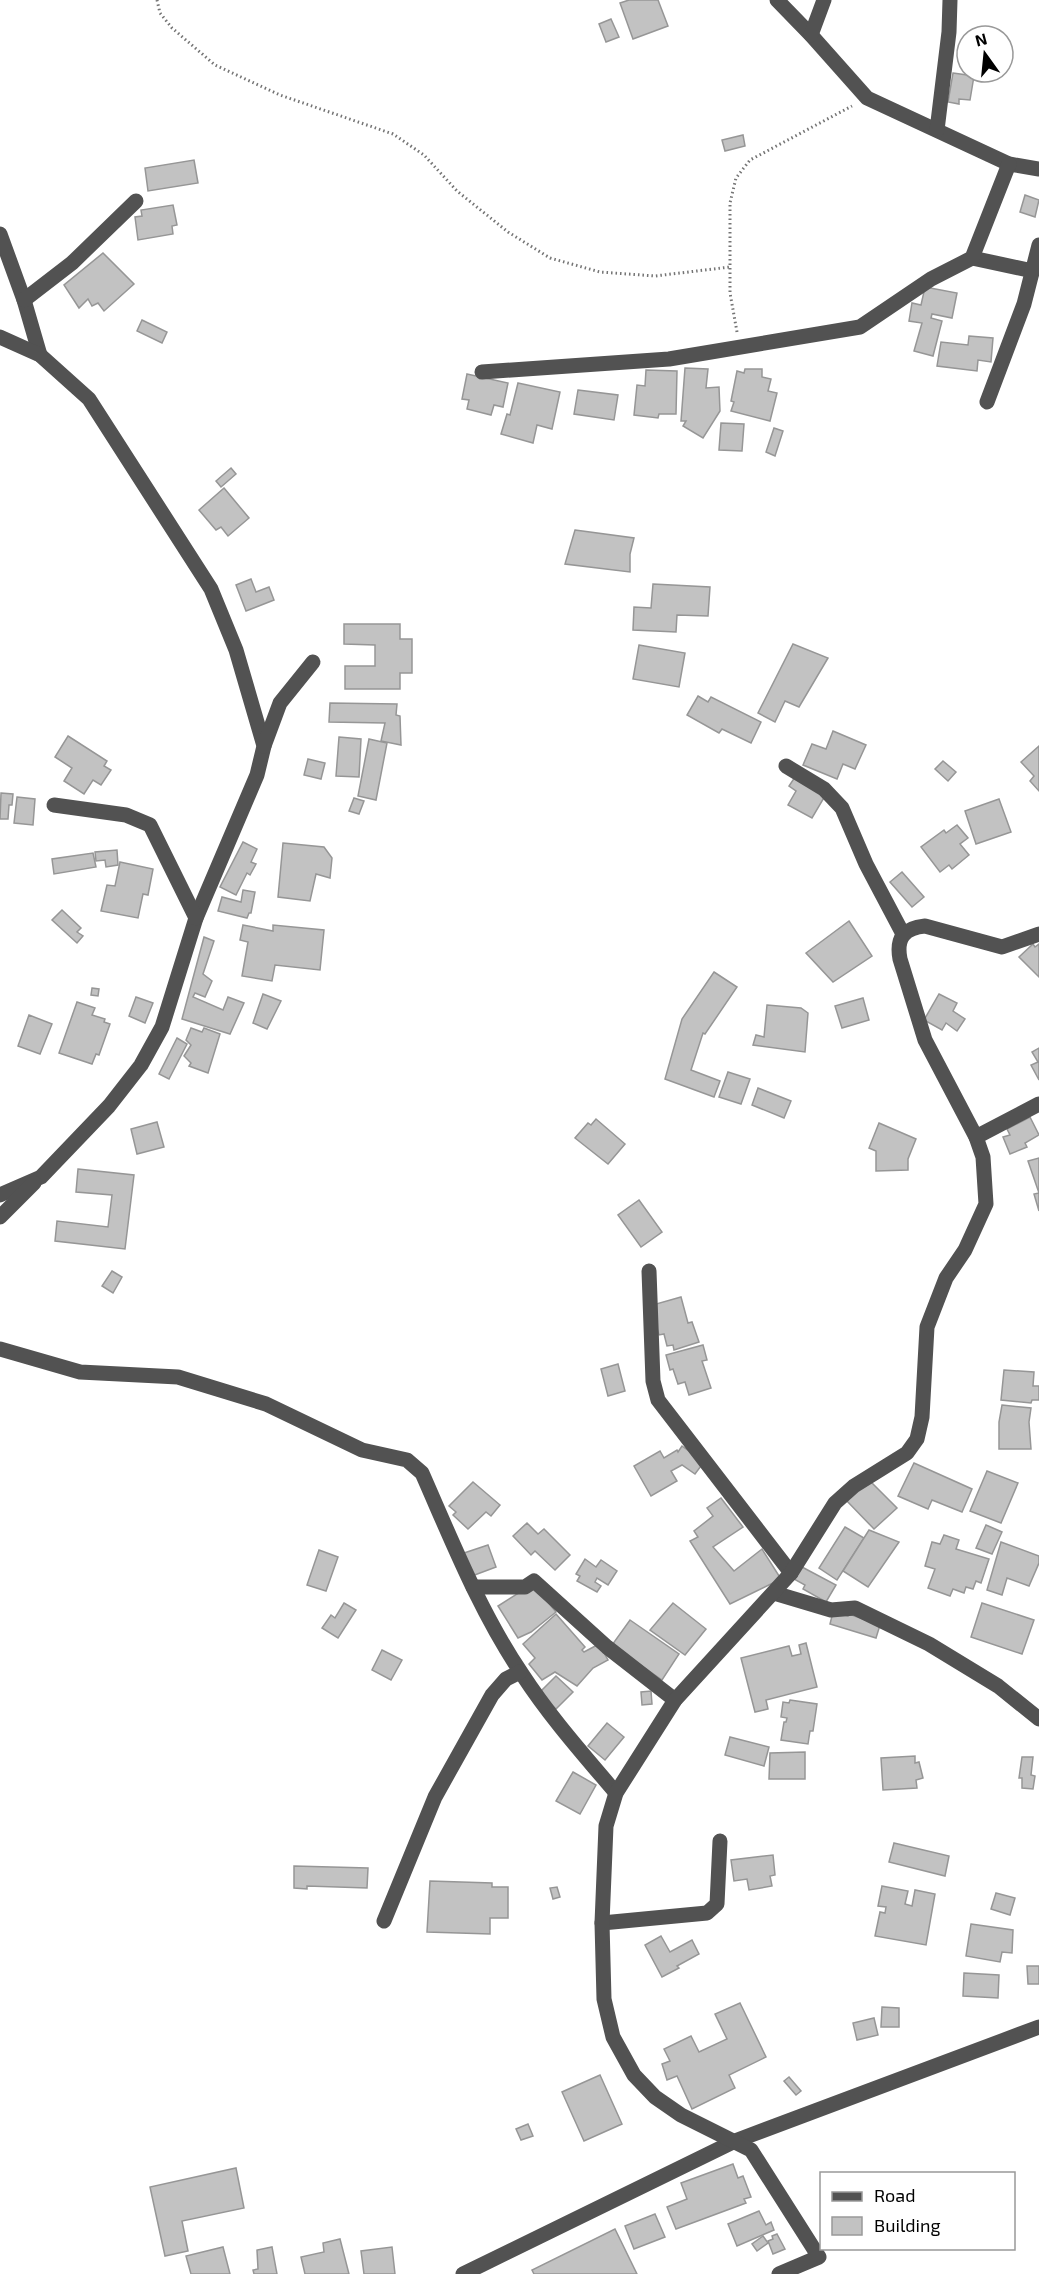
<svg xmlns="http://www.w3.org/2000/svg" width="1039" height="2274" font-family="'Exo 2',sans-serif">
<style>
.building{fill:#c2c2c2;stroke:#969696;stroke-width:1.5}
.lines{fill:none;stroke-linecap:round;stroke-linejoin:round}
.path{stroke:#747474;stroke-width:3;stroke-dasharray:1.5 3;stroke-linecap:butt}
.minor{stroke:#525252;stroke-width:15}
</style>
<rect width="100%" height="100%" fill="#fff"/>
<g class="building">
<polygon points="629,0 658,0 668,26 633,39 620,3"/>
<polygon points="611,19 619,37 606,42 599,24"/>
<polygon points="953,73 974,76 970,100 959,99 959,104 948,102"/>
<polygon points="743,135 745,146 725,151 722,140"/>
<polygon points="194,160 198,183 148,191 145,168"/>
<polygon points="1025,195 1039,200 1035,217 1020,212"/>
<polygon points="173,205 177,225 172,226 173,234 138,240 135,217 142,216 141,210"/>
<polygon points="103,253 134,284 104,311 98,303 92,306 88,299 79,308 64,285"/>
<polygon points="925,287 957,293 952,318 932,314 931,318 942,321 933,356 914,351 922,323 909,321 912,303 921,305"/>
<polygon points="142,320 167,332 162,343 137,331"/>
<polygon points="969,336 993,338 991,362 978,360 977,371 937,366 941,342 968,345"/>
<polygon points="685,368 708,369 706,388 719,387 720,411 703,438 683,426 686,421 681,421"/>
<polygon points="745,369 762,369 762,377 771,379 768,391 777,393 770,421 731,411 734,402 731,401 737,371 744,373"/>
<polygon points="646,370 677,371 676,414 659,414 658,418 634,415 637,385 645,386"/>
<polygon points="467,374 508,383 503,407 494,405 491,415 467,409 469,400 462,399"/>
<polygon points="518,383 560,392 552,429 537,425 533,443 501,434 507,414 510,415"/>
<polygon points="578,390 618,395 614,420 574,414"/>
<polygon points="721,423 744,424 742,451 719,450"/>
<polygon points="774,428 783,431 775,456 766,452"/>
<polygon points="231,468 236,474 221,487 216,481"/>
<polygon points="224,488 249,518 228,536 221,527 216,530 199,510"/>
<polygon points="575,530 634,538 630,554 630,572 565,564"/>
<polygon points="251,579 256,592 269,587 274,600 246,611 236,585"/>
<polygon points="653,584 710,587 708,616 677,615 676,632 633,630 634,607 651,608"/>
<polygon points="344,624 400,624 400,639 412,639 412,673 400,673 400,689 345,689 345,666 375,666 375,645 344,644"/>
<polygon points="793,644 828,658 799,707 785,701 775,722 758,713"/>
<polygon points="639,645 685,653 679,687 633,679"/>
<polygon points="698,696 708,702 711,697 761,722 751,743 722,729 719,733 687,715"/>
<polygon points="330,703 397,704 396,715 400,716 401,745 381,741 385,723 329,722"/>
<polygon points="833,731 866,745 855,769 843,764 837,779 803,765 812,744 826,749"/>
<polygon points="68,736 107,761 104,766 111,770 101,785 93,780 84,794 64,781 72,768 55,757"/>
<polygon points="339,737 361,739 359,777 336,776"/>
<polygon points="369,739 387,743 376,800 358,796"/>
<polygon points="1039,746 1039,791 1030,781 1034,776 1021,762"/>
<polygon points="308,759 325,763 321,779 304,775"/>
<polygon points="943,761 956,772 948,781 935,769"/>
<polygon points="795,777 825,796 812,818 788,805 796,791 789,786"/>
<polygon points="1,793 13,794 12,805 9,805 8,819 0,819"/>
<polygon points="17,797 35,799 33,825 14,823"/>
<polygon points="354,798 364,801 359,814 349,811"/>
<polygon points="999,799 1011,832 976,844 965,811"/>
<polygon points="957,825 968,838 960,844 969,855 952,869 949,865 940,872 921,847 944,830 946,833"/>
<polygon points="243,842 257,849 251,862 256,864 250,875 247,873 236,895 220,887"/>
<polygon points="283,843 324,847 332,858 330,878 316,874 310,901 278,897"/>
<polygon points="117,850 118,865 106,867 105,860 96,861 95,852"/>
<polygon points="93,853 96,867 54,874 52,859"/>
<polygon points="120,862 153,869 148,895 143,894 138,918 101,911 107,885 115,886"/>
<polygon points="902,872 924,897 912,907 890,882"/>
<polygon points="243,890 255,892 251,913 249,913 247,918 218,911 222,897 241,902"/>
<polygon points="62,910 81,928 77,932 83,936 77,943 52,920"/>
<polygon points="849,921 872,956 833,982 806,953"/>
<polygon points="243,925 273,931 273,925 324,930 320,970 275,965 272,981 242,976 248,942 240,940"/>
<polygon points="204,937 214,941 203,974 212,981 205,997 195,993 193,997 223,1010 228,997 244,1003 230,1034 182,1019"/>
<polygon points="1033,944 1035,947 1039,944 1039,977 1019,957"/>
<polygon points="714,972 737,987 705,1034 703,1033 691,1070 720,1081 714,1097 665,1079 682,1019"/>
<polygon points="92,988 99,989 98,996 91,995"/>
<polygon points="263,994 281,1001 267,1029 253,1023"/>
<polygon points="939,994 957,1003 953,1011 965,1019 957,1031 946,1023 942,1030 924,1020"/>
<polygon points="136,997 153,1003 145,1023 129,1016"/>
<polygon points="863,998 869,1020 842,1028 835,1006"/>
<polygon points="77,1002 95,1008 92,1015 105,1019 104,1022 110,1024 99,1055 96,1054 92,1064 59,1053"/>
<polygon points="767,1005 801,1008 808,1013 805,1052 753,1045 756,1035 764,1037"/>
<polygon points="29,1015 52,1024 40,1054 18,1046"/>
<polygon points="191,1028 202,1032 204,1028 220,1034 208,1073 189,1066 191,1063 184,1056 191,1045 186,1040"/>
<polygon points="177,1038 187,1044 169,1079 159,1074"/>
<polygon points="1039,1048 1039,1080 1031,1065 1038,1062 1032,1052"/>
<polygon points="728,1072 750,1079 741,1104 719,1097"/>
<polygon points="758,1088 791,1101 784,1118 752,1105"/>
<polygon points="1030,1117 1039,1135 1025,1143 1027,1147 1010,1154 1003,1137 1010,1135 1007,1129"/>
<polygon points="596,1119 625,1144 608,1164 575,1138 588,1123 591,1125"/>
<polygon points="157,1122 164,1147 137,1154 131,1129"/>
<polygon points="879,1123 916,1139 908,1159 908,1170 876,1171 876,1151 869,1148"/>
<polygon points="1039,1158 1039,1211 1034,1194 1039,1193 1028,1161"/>
<polygon points="78,1169 134,1175 125,1249 55,1241 57,1221 108,1227 112,1195 76,1192"/>
<polygon points="639,1200 662,1232 641,1247 618,1215"/>
<polygon points="112,1271 122,1277 113,1293 102,1286"/>
<polygon points="681,1297 688,1323 692,1322 699,1342 674,1350 673,1345 667,1346 664,1334 659,1335 653,1315 656,1304"/>
<polygon points="703,1345 707,1360 702,1361 711,1388 689,1395 685,1382 678,1384 673,1369 670,1370 666,1355"/>
<polygon points="618,1364 625,1391 608,1396 601,1369"/>
<polygon points="1004,1370 1034,1372 1033,1386 1039,1386 1039,1400 1032,1400 1031,1403 1001,1400"/>
<polygon points="1002,1405 1031,1408 1029,1422 1031,1449 999,1449 999,1422"/>
<polygon points="682,1446 704,1462 695,1474 682,1465 671,1471 677,1481 651,1496 634,1466 660,1451 664,1458 677,1450 678,1452"/>
<polygon points="914,1463 972,1489 962,1512 932,1500 928,1509 898,1496"/>
<polygon points="987,1471 1018,1483 1001,1523 970,1511"/>
<polygon points="867,1478 897,1508 874,1529 845,1499"/>
<polygon points="473,1482 500,1505 491,1516 486,1512 468,1529 453,1515 456,1512 449,1506"/>
<polygon points="721,1498 743,1527 713,1547 734,1571 762,1549 781,1579 730,1604 690,1541 698,1537 694,1531 713,1516 707,1508"/>
<polygon points="527,1523 538,1534 544,1529 570,1555 555,1570 535,1551 531,1555 513,1536"/>
<polygon points="986,1525 1002,1532 992,1554 976,1548"/>
<polygon points="845,1527 864,1538 837,1580 819,1568"/>
<polygon points="869,1530 899,1542 868,1587 843,1571"/>
<polygon points="944,1535 959,1540 956,1549 989,1559 981,1583 976,1581 973,1589 966,1587 964,1593 953,1589 950,1596 928,1588 935,1569 925,1566 932,1542 940,1544"/>
<polygon points="1001,1542 1039,1556 1039,1563 1029,1586 1007,1578 1002,1595 987,1590"/>
<polygon points="488,1545 496,1567 472,1576 464,1553"/>
<polygon points="319,1550 338,1557 326,1591 307,1585"/>
<polygon points="585,1559 596,1567 601,1560 617,1571 608,1585 597,1578 595,1582 601,1586 597,1592 577,1581 580,1576 576,1574"/>
<polygon points="802,1567 836,1585 826,1602 803,1589 805,1585 794,1579"/>
<polygon points="533,1584 556,1612 531,1632 518,1638 498,1606"/>
<polygon points="344,1603 356,1610 338,1638 322,1628 331,1615 335,1618"/>
<polygon points="673,1603 706,1629 685,1655 650,1630"/>
<polygon points="982,1603 1034,1620 1022,1654 971,1637"/>
<polygon points="833,1612 848,1616 849,1614 880,1625 876,1638 830,1624"/>
<polygon points="556,1614 585,1647 582,1650 584,1652 599,1644 608,1660 593,1668 577,1686 555,1672 542,1680 529,1664 535,1658 523,1644"/>
<polygon points="630,1620 679,1654 662,1680 612,1645"/>
<polygon points="806,1643 817,1687 766,1700 768,1709 755,1712 741,1658 789,1646 792,1656 801,1654 799,1645"/>
<polygon points="382,1650 402,1660 391,1680 372,1670"/>
<polygon points="556,1676 573,1692 556,1709 539,1693"/>
<polygon points="651,1691 652,1704 642,1705 641,1692"/>
<polygon points="790,1700 817,1704 813,1731 810,1731 808,1744 781,1740 784,1722 786,1722 787,1718 781,1717 783,1702 789,1703"/>
<polygon points="607,1723 624,1737 605,1760 588,1746"/>
<polygon points="730,1737 769,1747 764,1766 725,1755"/>
<polygon points="805,1752 805,1779 769,1779 770,1753"/>
<polygon points="915,1756 915,1763 919,1762 923,1778 916,1780 917,1788 883,1790 881,1758"/>
<polygon points="1022,1757 1033,1757 1031,1775 1035,1776 1033,1789 1022,1788 1022,1778 1019,1778"/>
<polygon points="573,1772 596,1785 580,1814 556,1801"/>
<polygon points="894,1843 949,1856 945,1876 889,1862"/>
<polygon points="773,1855 775,1875 770,1876 772,1886 749,1890 747,1879 734,1881 731,1860"/>
<polygon points="294,1866 368,1868 367,1888 307,1886 307,1889 294,1888"/>
<polygon points="430,1881 492,1883 492,1887 508,1887 508,1918 490,1918 490,1934 427,1932"/>
<polygon points="882,1886 908,1891 905,1904 912,1906 915,1890 935,1894 926,1945 875,1936 880,1912 885,1913 886,1907 878,1906"/>
<polygon points="557,1887 560,1897 553,1899 550,1888"/>
<polygon points="996,1893 1015,1898 1010,1915 991,1909"/>
<polygon points="971,1924 1013,1930 1012,1953 1002,1952 1000,1962 966,1956"/>
<polygon points="661,1936 670,1952 692,1940 699,1954 677,1966 679,1968 662,1977 645,1945"/>
<polygon points="1027,1966 1039,1966 1039,1984 1028,1984"/>
<polygon points="964,1973 999,1975 998,1998 963,1996"/>
<polygon points="740,2003 766,2057 729,2075 735,2088 692,2109 677,2076 667,2080 662,2064 670,2061 664,2049 691,2036 699,2052 727,2039 715,2014"/>
<polygon points="882,2007 899,2008 899,2027 881,2027"/>
<polygon points="874,2018 878,2035 857,2040 853,2023"/>
<polygon points="600,2075 622,2124 584,2141 562,2092"/>
<polygon points="789,2077 801,2091 796,2095 784,2081"/>
<polygon points="528,2124 533,2136 521,2140 516,2129"/>
<polygon points="733,2164 738,2178 743,2176 751,2197 744,2199 746,2203 676,2229 667,2207 687,2199 681,2183"/>
<polygon points="236,2168 244,2208 182,2221 188,2251 165,2256 150,2187"/>
<polygon points="759,2211 766,2225 771,2222 774,2230 737,2246 728,2224"/>
<polygon points="655,2214 665,2237 634,2249 625,2226"/>
<polygon points="615,2229 637,2274 534,2274 532,2270"/>
<polygon points="777,2234 785,2249 773,2254 768,2241 773,2239 772,2236"/>
<polygon points="763,2236 768,2243 757,2251 752,2244"/>
<polygon points="340,2239 349,2274 305,2274 301,2257 324,2252 323,2243"/>
<polygon points="223,2247 230,2274 191,2274 186,2256"/>
<polygon points="272,2247 277,2274 254,2274 253,2270 258,2269 257,2250"/>
<polygon points="392,2247 395,2274 364,2274 361,2251"/>
</g>
<g class="lines">
<g class="path">
<polyline points="157,0 160,13 172,28 215,65 280,95 393,134 424,155 457,191 508,232 550,258 600,272 655,276 730,267"/>
<polyline points="737,332 730,293 730,203 736,178 750,160 852,106"/>
</g>
<g class="minor">
<polyline points="777,0 811,35 867,98 1009,164 1039,169"/>
<polyline points="811,35 824,0"/>
<polyline points="937,130 949,32 950,0"/>
<polyline points="0,234 24,300 40,355"/>
<polyline points="972,258 1033,271"/>
<polyline points="24,300 72,263 136,201"/>
<polyline points="0,337 40,355 89,399 211,589 236,650 264,746 257,775 196,918 162,1027 141,1065 109,1106 41,1177 0,1195"/>
<polyline points="482,372 669,359 860,327 931,279 972,258 1009,164"/>
<polyline points="987,402 1024,304 1039,245"/>
<polyline points="264,746 280,703 313,662"/>
<polyline points="786,766 824,789 842,808 866,864 903,934"/>
<polyline points="54,805 126,815 150,825 196,918"/>
<polyline points="976,1137 1039,1104"/>
<polyline points="0,1217 34,1183"/>
<polyline points="649,1271 653,1381 658,1400 791,1573"/>
<path d="M0,1349l80,23 98,5 88,27 96,46 45,10 15,13c30,68 58,139 100,201 28,43 61,80 94,119"/>
<polyline points="473,1587 525,1587 534,1581 607,1647 675,1700"/>
<polyline points="774,1593 831,1610 855,1608 929,1644 998,1686 1039,1719"/>
<polyline points="384,1921 435,1797 492,1695 506,1679 520,1672"/>
<polyline points="602,1923 707,1913 717,1904 720,1841"/>
<polyline points="463,2274 735,2141 1039,2027"/>
<path d="M779,2274l40,-17 -68,-107 -70,-35 -26,-18 -21,-22 -21,-38 -9,-38 -2,-76 4,-97 10,-33 59,-93 116,-127 44,-70 19,-17 53,-33 10,-14 5,-22 5,-90 19,-49 19,-28 21,-46 -3,-47 -7,-20 -51,-97 -25,-81c-4,-21 4,-31 25,-33l77,21 37,-13"/>
</g>
</g>
<rect x="820" y="2172" width="195" height="78" fill="#ffffff" stroke="#999999" stroke-width="1.5"/>
<rect x="832" y="2192" width="30" height="9" fill="#525252" stroke="#999999" stroke-width="1.5"/>
<text x="874" y="2202" font-size="18" fill="#000000">Road</text>
<rect x="832" y="2217" width="30" height="18" fill="#c2c2c2" stroke="#999999" stroke-width="1.5"/>
<text x="874" y="2232" font-size="18" fill="#000000">Building</text>
<g transform="translate(985 54) rotate(345)"><circle r="28" fill="#ffffff" stroke="#999999" stroke-width="1.5"/>
<path d="M0-4.5L10 22L0 15L-10 22Z" fill="#000000"/>
<text y="-9" font-size="16" font-weight="bold" text-anchor="middle" fill="#000000">N</text>
</g>
</svg>
